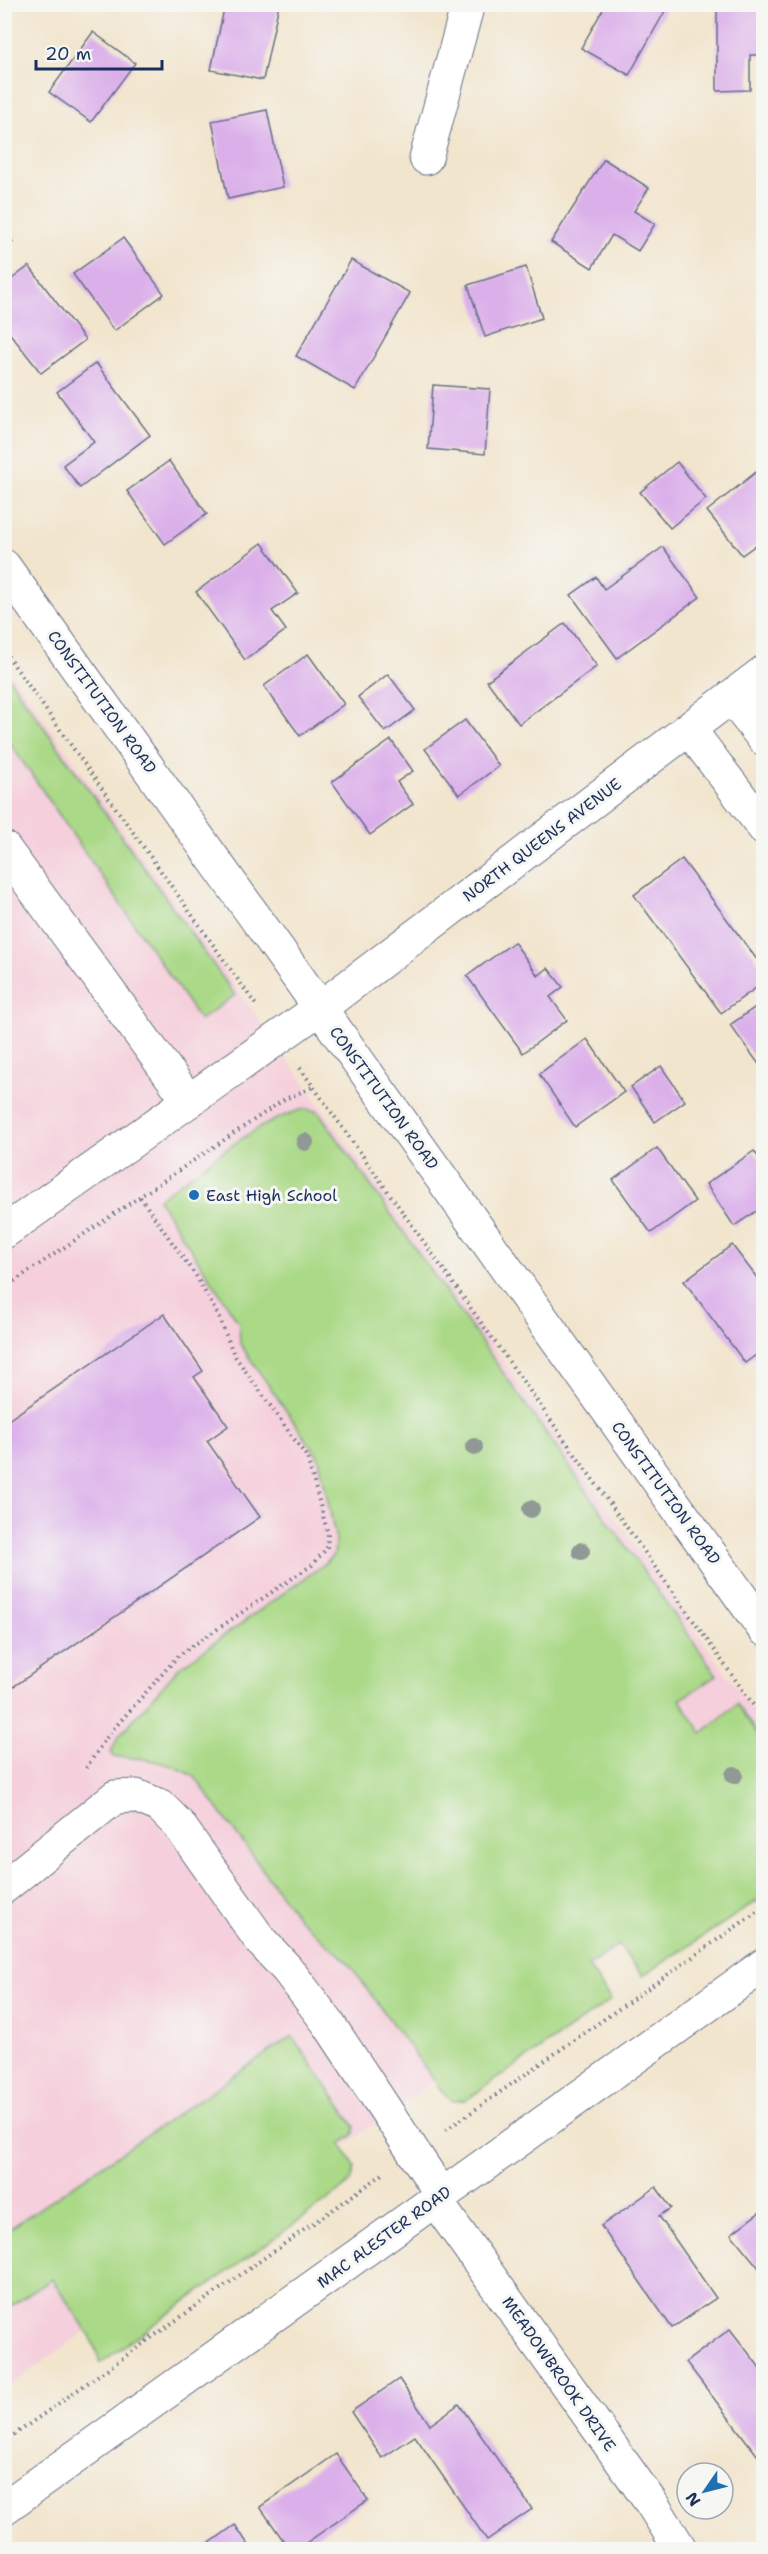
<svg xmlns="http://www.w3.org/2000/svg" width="768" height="2554" font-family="'Shantell Sans',sans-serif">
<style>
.built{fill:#f5cfdb}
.green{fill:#aad987;stroke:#628472;stroke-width:1.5}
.building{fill:#dbb0ea}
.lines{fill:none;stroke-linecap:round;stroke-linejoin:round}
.minor-casing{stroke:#666f85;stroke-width:35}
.path{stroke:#666f85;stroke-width:4;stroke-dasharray:1.5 4.5;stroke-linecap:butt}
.minor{stroke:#fff;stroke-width:33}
.tree{fill:#909996}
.poi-dot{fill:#1f6fb2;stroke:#f6f6f2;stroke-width:2}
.labels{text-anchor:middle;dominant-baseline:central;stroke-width:6;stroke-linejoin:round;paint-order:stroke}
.street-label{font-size:16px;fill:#1b2f5e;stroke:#f6f6f2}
.poi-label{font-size:16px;fill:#1b2f5e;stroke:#f6f6f2;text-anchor:start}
</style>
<rect width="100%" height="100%" fill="#f6f6f2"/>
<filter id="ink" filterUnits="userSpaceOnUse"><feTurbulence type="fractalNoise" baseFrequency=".0167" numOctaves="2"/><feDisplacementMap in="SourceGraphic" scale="12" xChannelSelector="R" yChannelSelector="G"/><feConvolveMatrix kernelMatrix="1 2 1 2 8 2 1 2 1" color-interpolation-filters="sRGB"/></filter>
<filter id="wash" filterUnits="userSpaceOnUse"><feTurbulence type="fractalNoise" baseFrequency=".008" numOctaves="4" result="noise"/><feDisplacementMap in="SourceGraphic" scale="24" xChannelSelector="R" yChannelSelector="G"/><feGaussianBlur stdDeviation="1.35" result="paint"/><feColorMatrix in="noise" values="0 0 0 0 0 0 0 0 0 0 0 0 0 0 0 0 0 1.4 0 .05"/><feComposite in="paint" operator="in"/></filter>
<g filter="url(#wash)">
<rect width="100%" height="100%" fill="#f2e5ce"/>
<polygon class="built" points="4,663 764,1726 763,1845 5,2389"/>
<g class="green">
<polygon points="4,671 235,995 200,1020 5,736"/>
<path d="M305,1109l13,2 399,564 -37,25 22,33 35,-29 26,38v155l-120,79 -25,-31 -30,21 23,34 -145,100 -14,1 -8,-7 -98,-134 -48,-42 -104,-142c-26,-14 -50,-19 -80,-19l-3,-5 7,-15 61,-69 144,-103 11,-11 2,-14 -17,-82 -79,-114 -1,-21 -81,-124c42,-29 98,-79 147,-90z"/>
<polygon points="292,2036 355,2127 353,2135 341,2144 355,2167 352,2179 343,2189 100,2363 91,2337 52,2279 5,2310 5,2232"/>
</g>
<g id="blocks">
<g class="building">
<polygon points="225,4 279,4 263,80 211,70"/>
<polygon points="606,4 669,4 629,75 581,48"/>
<polygon points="717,4 764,4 764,55 750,55 750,90 717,91"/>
<polygon points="93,32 135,63 91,122 49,92"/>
<polygon points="267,110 283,187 228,199 212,121"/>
<polygon points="604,159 649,188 634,211 655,224 638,251 612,235 592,268 551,242"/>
<polygon points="4,230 13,242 4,248"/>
<polygon points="123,238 164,294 114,331 73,274"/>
<polygon points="351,260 410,293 355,390 296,356"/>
<polygon points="29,266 85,340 41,373 4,326 4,285"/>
<polygon points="526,267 542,318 485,337 468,285"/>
<polygon points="96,363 150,435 80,488 63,465 94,442 57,392"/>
<polygon points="433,385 490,389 485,454 428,449"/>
<polygon points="169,461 207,514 165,544 127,491"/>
<polygon points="677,462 706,499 670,528 640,492"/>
<polygon points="760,469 764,473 764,539 742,555 707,511"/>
<polygon points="262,543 298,593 272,611 286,630 245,660 196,592"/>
<polygon points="663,547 700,597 617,658 571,595 596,577 604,589"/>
<polygon points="565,623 597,666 519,724 487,681"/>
<polygon points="308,654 344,704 300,736 264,686"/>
<polygon points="388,674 415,710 385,732 358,697"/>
<polygon points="465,720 499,766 459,795 425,749"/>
<polygon points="391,740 413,771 397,782 413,804 370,835 332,782"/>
<polygon points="682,859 764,969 764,982 721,1013 634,895"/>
<polygon points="514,942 538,976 548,968 563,987 550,997 567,1020 523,1053 467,976"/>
<polygon points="764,1001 764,1071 730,1025"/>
<polygon points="587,1039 624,1092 575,1127 539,1074"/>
<polygon points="661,1066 685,1101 655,1122 631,1087"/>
<polygon points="657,1148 695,1201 651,1233 613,1180"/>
<polygon points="754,1151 764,1164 764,1206 734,1226 706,1184"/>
<polygon points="732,1245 764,1287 764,1349 745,1363 684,1281"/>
<polygon points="164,1314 203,1371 194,1377 228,1426 207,1441 260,1517 4,1693 4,1423"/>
<polygon points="656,2187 671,2208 659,2216 716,2298 672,2328 601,2226"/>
<polygon points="764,2209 764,2274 731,2234"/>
<polygon points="730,2329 764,2373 764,2464 686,2362"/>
<polygon points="399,2379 430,2425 459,2404 532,2509 487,2540 415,2436 382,2458 351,2412"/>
<polygon points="336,2454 368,2500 296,2550 290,2550 260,2507"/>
<polygon points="235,2525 252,2550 200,2550"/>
</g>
</g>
</g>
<g filter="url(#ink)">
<use href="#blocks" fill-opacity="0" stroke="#666f85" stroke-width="1.5"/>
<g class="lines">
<g class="minor-casing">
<g id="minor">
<polyline points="426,158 468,4"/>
<polyline points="4,566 764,1629"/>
<polyline points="731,697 764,739"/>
<polyline points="689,729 764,828"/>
<polyline points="4,848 189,1101"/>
<polyline points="4,1232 320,1008 764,672"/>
<polyline points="4,1887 115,1797 136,1796 160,1806 179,1825 261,1941 287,1969 328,2023 442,2195"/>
<polyline points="435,2200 652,2504 681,2550"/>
<polyline points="4,2508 764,1965"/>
</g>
</g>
<g class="path">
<polyline points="4,651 256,1005"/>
<polyline points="300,1068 764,1720"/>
<polyline points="4,1288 285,1099 313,1087"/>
<polyline points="86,1768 109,1734 179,1655 312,1565 327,1548 328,1534 307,1457 234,1355 219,1317 196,1276 140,1197"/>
<polyline points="446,2130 764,1907"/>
<polyline points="4,2442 383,2174"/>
</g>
<use href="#minor" class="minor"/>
</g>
<g class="tree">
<circle cx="305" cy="1142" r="9"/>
<circle cx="474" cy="1447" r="9"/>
<circle cx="531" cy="1509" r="9"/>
<circle cx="581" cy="1551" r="9"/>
<circle cx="734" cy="1775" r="9"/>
</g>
</g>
<circle class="poi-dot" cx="194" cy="1195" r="6"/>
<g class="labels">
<g class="street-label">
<text transform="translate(102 702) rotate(54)">CONSTITUTION ROAD</text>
<text transform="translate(542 840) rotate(-37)">NORTH QUEENS AVENUE</text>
<text transform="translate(384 1098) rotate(54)">CONSTITUTION ROAD</text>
<text transform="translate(666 1493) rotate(54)">CONSTITUTION ROAD</text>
<text transform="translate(384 2237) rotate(-36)">MAC ALESTER ROAD</text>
<text transform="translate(559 2374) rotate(55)">MEADOWBROOK DRIVE</text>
</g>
<g class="poi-label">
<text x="206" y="1195">East High School</text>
</g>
</g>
<rect width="768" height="2554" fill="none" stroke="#f6f6f2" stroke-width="24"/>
<g transform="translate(705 2491) rotate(235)"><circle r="28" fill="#f6f6f2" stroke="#9ea6b7" stroke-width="1.5"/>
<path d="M0-4.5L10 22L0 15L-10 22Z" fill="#1f6fb2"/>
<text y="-9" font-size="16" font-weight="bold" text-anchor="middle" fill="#1b2f5e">N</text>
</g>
<path d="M36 60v9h126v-9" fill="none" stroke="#1b2f5e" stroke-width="3"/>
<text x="45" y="60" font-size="18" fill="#1b2f5e" stroke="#f6f6f2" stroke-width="4.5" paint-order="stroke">20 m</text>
</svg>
